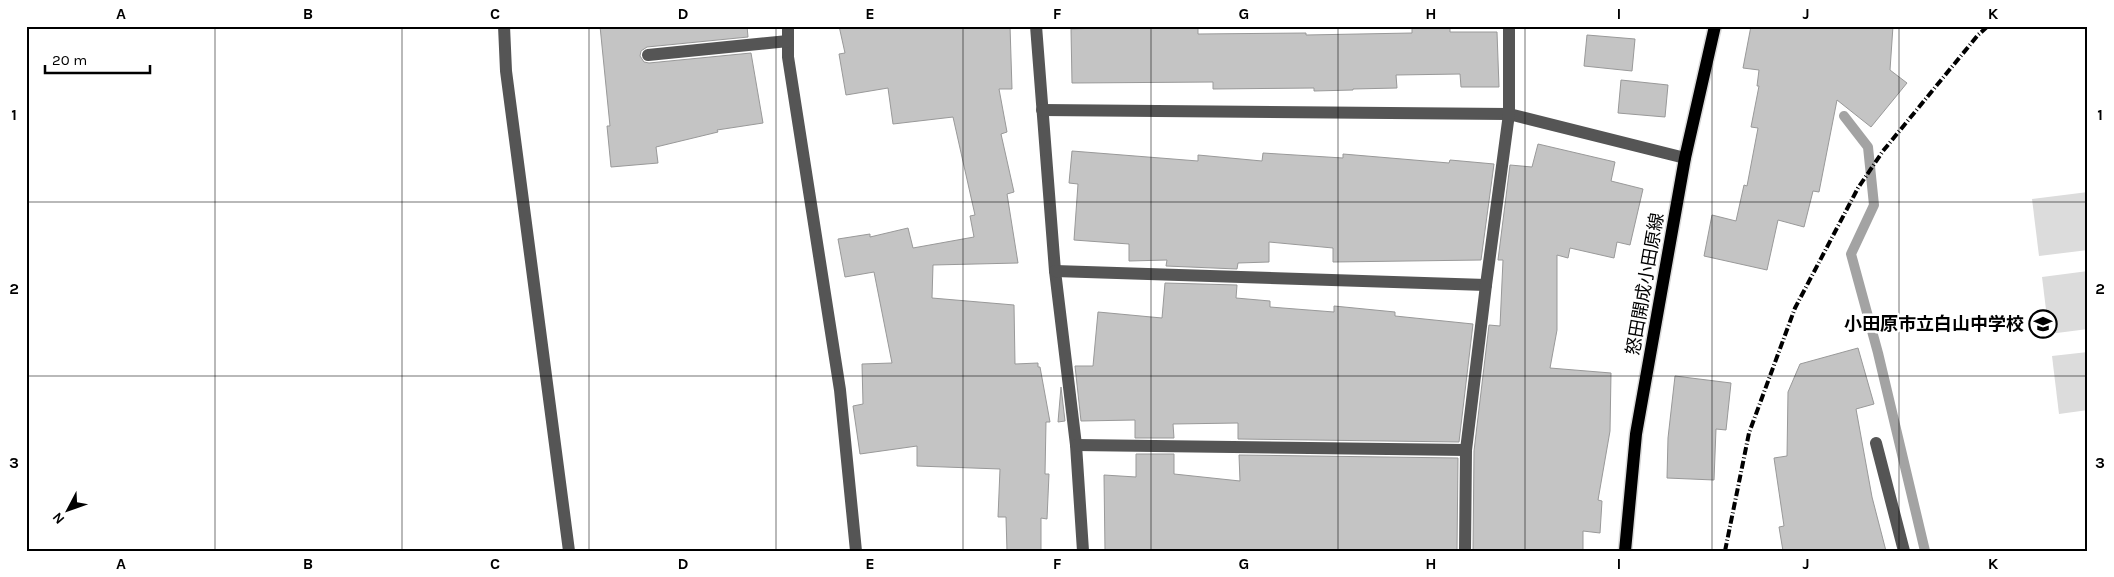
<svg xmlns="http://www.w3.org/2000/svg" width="2114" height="577" font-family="Karla,'Noto Sans JP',sans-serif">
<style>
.green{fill:#dcdcdc}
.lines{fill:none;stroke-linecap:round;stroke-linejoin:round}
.stream{stroke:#a3a3a3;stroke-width:10}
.building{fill:#c4c4c4;stroke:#999}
.major-casing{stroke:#dbdbdb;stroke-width:15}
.minor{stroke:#555;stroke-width:12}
.major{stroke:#000;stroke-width:12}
.rail{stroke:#000;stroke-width:4;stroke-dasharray:8 2.5 1 2.5;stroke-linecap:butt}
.grid{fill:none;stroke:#000;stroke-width:1;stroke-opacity:0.55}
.labels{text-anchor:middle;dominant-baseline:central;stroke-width:5;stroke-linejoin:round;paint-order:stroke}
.street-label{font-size:18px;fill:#000;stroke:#fff}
.poi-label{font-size:18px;font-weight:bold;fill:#000;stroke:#fff;text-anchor:end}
.neatline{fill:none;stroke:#000;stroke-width:2}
.grid-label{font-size:16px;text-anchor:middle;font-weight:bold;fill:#000}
</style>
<rect width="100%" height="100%" fill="#fff"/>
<g class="green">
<polygon points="2088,192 2088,250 2039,256 2032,199"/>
<polygon points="2088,271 2088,329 2049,334 2042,277"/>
<polygon points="2088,352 2088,410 2059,414 2052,356"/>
</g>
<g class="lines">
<polyline class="stream" points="1844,116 1868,147 1874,205 1851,254 1878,353 1925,551"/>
</g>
<g class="building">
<polygon points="600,26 747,26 748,37 647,47 641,51 640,56 644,62 649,63 751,53 763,123 717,130 718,132 656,147 658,163 611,167 607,126 610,126"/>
<polygon points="839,26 1010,26 1012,89 999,89 1007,132 1001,134 1014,192 1007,194 1018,263 933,265 932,298 1014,305 1015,364 1038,363 1038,367 1040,367 1050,422 1046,422 1045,474 1049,474 1047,519 1041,518 1041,551 1007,551 1006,517 998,517 1000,469 917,466 917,446 860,454 853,406 863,404 862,364 892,363 874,272 845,277 838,239 870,234 870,237 908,228 913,248 974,237 970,216 975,215 953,117 893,124 888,88 846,95 839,54 845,53"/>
<polygon points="1155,26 1155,28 1198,28 1198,34 1306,33 1306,35 1412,33 1412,26 1450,26 1450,32 1497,32 1499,87 1461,87 1460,74 1396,75 1397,88 1353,89 1353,90 1314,91 1314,88 1213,89 1213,82 1072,83 1071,29"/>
<polygon points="1751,26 1893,26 1890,70 1907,83 1871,127 1837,100 1819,192 1813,191 1804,227 1778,220 1767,270 1704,256 1712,215 1736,221 1744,185 1747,186 1758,128 1751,127 1759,86 1757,86 1759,70 1743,68"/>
<polygon points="1587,35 1635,39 1632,71 1584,66"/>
<polygon points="1621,80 1668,85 1665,117 1618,113"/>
<polygon points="1538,144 1615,162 1611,181 1643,189 1630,245 1617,242 1614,258 1570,248 1568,258 1557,255 1557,330 1550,368 1611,373 1610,431 1598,500 1602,501 1600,533 1583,531 1583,551 1473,551 1474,451 1489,325 1500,326 1503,260 1498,260 1510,165 1532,167"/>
<polygon points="1072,151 1198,161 1198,155 1262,161 1263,153 1343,158 1343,154 1449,163 1450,160 1494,164 1481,260 1333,262 1333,248 1269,242 1269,262 1238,263 1237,269 1166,266 1167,260 1129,261 1129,244 1074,240 1078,184 1069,183"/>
<polygon points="1165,283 1237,285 1236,298 1270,301 1270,307 1334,312 1334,306 1395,312 1395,316 1473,324 1459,442 1238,439 1238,423 1173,424 1174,438 1135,438 1135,420 1081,421 1075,366 1093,366 1098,312 1162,318"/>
<polygon points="1858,348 1874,404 1856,409 1872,497 1886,551 1783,551 1779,527 1784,526 1774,458 1787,456 1788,392 1800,364"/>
<polygon points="1675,376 1731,383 1726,430 1716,429 1714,480 1667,478 1668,438"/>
<polygon points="1061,387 1065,421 1058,422"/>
<polygon points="1136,454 1174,454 1174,474 1240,481 1239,455 1458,458 1457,551 1105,551 1104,475 1136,477"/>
</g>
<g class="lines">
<g class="major-casing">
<polyline id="major" points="1625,551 1636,434 1685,158 1715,26"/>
</g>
<g class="minor">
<polyline points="504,26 506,71 569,551"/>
<polyline points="788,26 788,57 840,390 856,551"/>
<polyline points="1036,26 1055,271 1076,445 1083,551"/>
<polyline points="648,55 788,41"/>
<polyline points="1042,110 1509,114 1685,158"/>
<polyline points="1055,271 1486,285"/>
<polyline points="1876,443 1904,551"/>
<polyline points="1076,445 1466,450"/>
<polyline points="1465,551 1466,450 1486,285 1509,114 1509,26"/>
</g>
<use href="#major" class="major"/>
<polyline class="rail" points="1725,551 1749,433 1795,308 1858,188 1883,151 1978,35 1988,26"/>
</g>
<path class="grid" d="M215,26v525M402,26v525M589,26v525M776,26v525M963,26v525M1151,26v525M1338,26v525M1525,26v525M1712,26v525M1899,26v525M26,202h2062M26,376h2062"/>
<defs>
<g id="school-ring" transform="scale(1.4375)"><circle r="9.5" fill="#fff" stroke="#000" stroke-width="1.5"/><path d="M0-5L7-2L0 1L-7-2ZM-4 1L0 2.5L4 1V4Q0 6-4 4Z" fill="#000"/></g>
</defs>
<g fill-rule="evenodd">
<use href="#school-ring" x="2043" y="324"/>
</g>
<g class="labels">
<g class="street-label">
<text transform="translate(1645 284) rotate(-80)">怒田開成小田原線</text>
</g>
<g class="poi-label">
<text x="2024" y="324">小田原市立白山中学校</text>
</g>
</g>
<rect width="2114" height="577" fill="none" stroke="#ffffff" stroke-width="55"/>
<g transform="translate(68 510) rotate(229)" stroke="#ffffff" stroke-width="4" paint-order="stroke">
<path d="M0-4L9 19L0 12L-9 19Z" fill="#000000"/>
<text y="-8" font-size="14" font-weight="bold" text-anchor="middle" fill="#000000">N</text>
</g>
<path d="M45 65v8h105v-8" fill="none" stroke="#000000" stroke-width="2.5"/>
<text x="52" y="65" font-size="15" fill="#000000" stroke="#ffffff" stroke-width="4" paint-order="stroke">20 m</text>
<rect x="28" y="28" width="2058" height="522" class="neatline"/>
<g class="grid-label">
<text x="121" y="19">A</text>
<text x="308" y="19">B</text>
<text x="495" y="19">C</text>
<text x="683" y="19">D</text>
<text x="870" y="19">E</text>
<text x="1057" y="19">F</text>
<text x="1244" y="19">G</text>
<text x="1431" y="19">H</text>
<text x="1619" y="19">I</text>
<text x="1806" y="19">J</text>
<text x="1993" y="19">K</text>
<text x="14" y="120">1</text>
<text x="2100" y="120">1</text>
<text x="14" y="294">2</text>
<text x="2100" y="294">2</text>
<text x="14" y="468">3</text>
<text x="2100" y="468">3</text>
<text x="121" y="569">A</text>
<text x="308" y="569">B</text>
<text x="495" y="569">C</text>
<text x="683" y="569">D</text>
<text x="870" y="569">E</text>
<text x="1057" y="569">F</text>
<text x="1244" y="569">G</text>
<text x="1431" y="569">H</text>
<text x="1619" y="569">I</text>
<text x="1806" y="569">J</text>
<text x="1993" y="569">K</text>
</g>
</svg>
